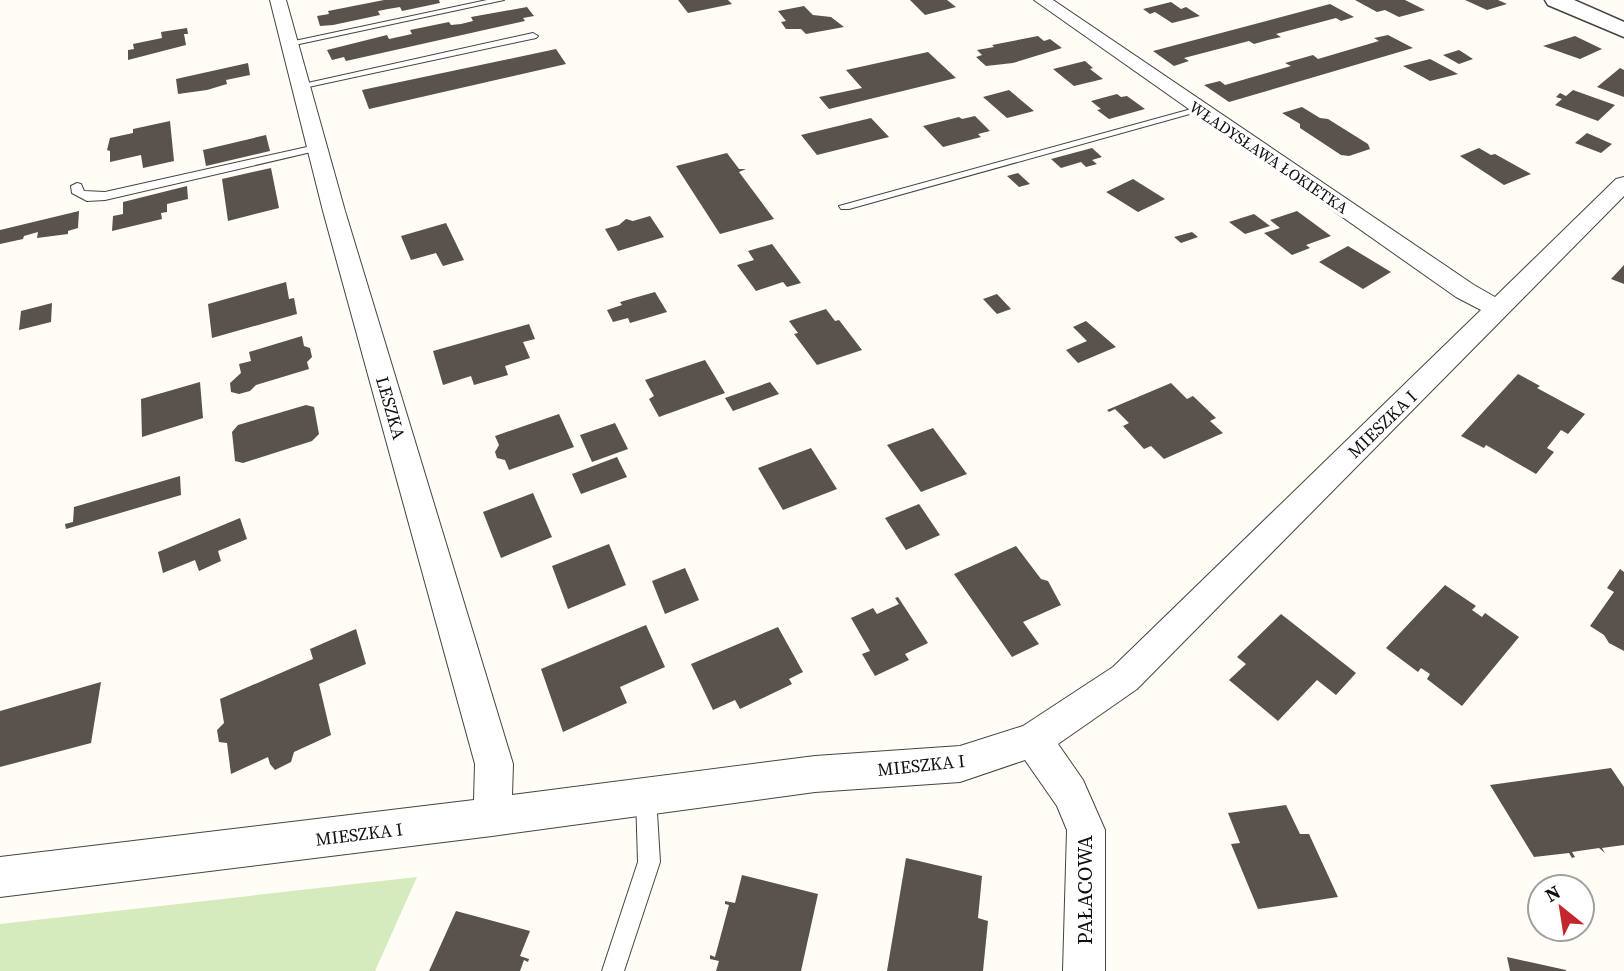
<svg xmlns="http://www.w3.org/2000/svg" width="1624" height="971" font-family="'Source Serif 4',serif">
<style>
.green{fill:#d5ebbd}
.building{fill:#5a524d}
.lines{fill:none;stroke-linecap:round;stroke-linejoin:round}
.service-casing{stroke:#444;stroke-width:2}
.minor-casing{stroke:#444;stroke-width:2}
.tertiary-casing{stroke:#444;stroke-width:3}
.service{fill:#fff;fill-rule:evenodd}
.minor{fill:#fff;fill-rule:evenodd}
.tertiary{fill:#fff;fill-rule:evenodd}
.labels{text-anchor:middle;dominant-baseline:central;stroke-width:7;stroke-linejoin:round;paint-order:stroke}
.far-street-label{font-size:16px;fill:#111;stroke:#fff}
.street-label{font-size:18px;fill:#111;stroke:#fff}
.near-street-label{font-size:21px;fill:#111;stroke:#fff}
</style>
<rect width="100%" height="100%" fill="#fffdf5"/>
<polygon class="green" points="417,877 375,971 0,971 0,924"/>
<g class="building">
<polygon points="384,0 439,0 440,3 402,11 400,7 388,9 378,11 380,15 333,25 320,26 317,16 329,14 328,11"/>
<polygon points="678,0 728,0 732,4 688,13"/>
<polygon points="910,0 947,0 956,7 925,15"/>
<polygon points="1355,0 1405,0 1425,10 1399,17 1385,10 1377,12"/>
<polygon points="1465,0 1498,0 1507,4 1487,10"/>
<polygon points="1171,2 1181,9 1186,7 1200,16 1172,23 1155,12 1150,14 1143,9"/>
<polygon points="1330,4 1354,17 1341,21 1336,18 1276,34 1281,37 1268,40 1254,44 1249,41 1184,58 1189,61 1174,66 1153,51"/>
<polygon points="804,6 813,15 831,17 844,27 806,34 801,29 786,29 781,22 786,21 778,11"/>
<polygon points="527,7 534,16 523,18 525,21 346,61 344,57 332,60 327,50 387,35 389,39 412,34 410,30 449,22 451,25 461,24 473,21 471,17"/>
<polygon points="187,28 188,34 184,34 186,45 128,60 128,50 134,49 133,44 162,38 161,32"/>
<polygon points="1388,35 1413,48 1229,102 1204,85 1220,81 1225,85 1291,66 1285,63 1313,55 1318,59 1379,41 1374,38"/>
<polygon points="1038,36 1044,41 1050,39 1062,48 1013,63 986,66 976,57 982,55 977,50 994,47 992,45"/>
<polygon points="1575,36 1602,49 1580,59 1543,46"/>
<polygon points="556,49 566,64 369,109 362,90"/>
<polygon points="1459,50 1473,59 1459,64 1443,55"/>
<polygon points="928,52 956,78 829,109 819,97 862,88 846,70"/>
<polygon points="1430,59 1458,74 1430,81 1403,66"/>
<polygon points="1085,61 1093,68 1090,69 1103,79 1074,86 1053,69"/>
<polygon points="248,63 250,75 226,80 227,84 207,90 178,94 176,79"/>
<polygon points="1620,68 1624,70 1624,97 1597,87"/>
<polygon points="1009,90 1034,111 1007,118 983,97"/>
<polygon points="1573,90 1615,105 1598,121 1555,105 1562,99 1556,97 1560,93 1566,96"/>
<polygon points="1117,94 1121,97 1127,96 1145,109 1109,119 1097,110 1101,109 1091,101"/>
<polygon points="1302,107 1320,118 1328,119 1368,144 1370,149 1349,156 1341,155 1300,128 1300,124 1282,113"/>
<polygon points="975,116 990,131 978,134 981,137 943,147 923,126 959,117 962,119"/>
<polygon points="871,118 889,137 817,155 801,135"/>
<polygon points="170,121 174,161 143,168 141,155 110,162 110,151 107,150 110,138 133,133 133,129"/>
<polygon points="1587,133 1612,144 1601,153 1575,143"/>
<polygon points="266,135 270,151 206,166 203,150"/>
<polygon points="1092,148 1102,157 1092,160 1097,164 1086,167 1081,162 1061,168 1051,159"/>
<polygon points="1479,148 1491,155 1495,154 1531,174 1504,185 1460,156"/>
<polygon points="727,153 739,169 746,169 739,172 774,219 720,234 676,166"/>
<polygon points="271,168 279,208 228,221 222,179"/>
<polygon points="1018,173 1030,184 1019,187 1007,176"/>
<polygon points="1133,179 1165,199 1138,212 1106,192"/>
<polygon points="187,186 188,199 167,204 167,212 161,213 162,219 112,231 113,216 123,214 123,202"/>
<polygon points="79,211 78,228 68,231 68,234 37,238 38,232 24,236 23,239 0,244 0,230"/>
<polygon points="1297,211 1331,236 1306,245 1310,248 1292,255 1264,233 1280,228 1270,220"/>
<polygon points="1254,214 1270,226 1245,234 1229,222"/>
<polygon points="650,216 664,237 618,251 605,229 619,225 626,219 633,221"/>
<polygon points="446,223 464,260 443,266 436,253 411,260 401,236"/>
<polygon points="1192,232 1198,237 1181,243 1174,237"/>
<polygon points="772,244 801,283 787,287 783,282 756,291 737,265 754,260 748,251"/>
<polygon points="1348,246 1391,272 1363,289 1319,262"/>
<polygon points="1624,265 1624,284 1611,279"/>
<polygon points="286,282 289,299 294,298 297,314 212,338 208,304"/>
<polygon points="655,292 667,312 630,323 628,318 613,322 607,310 622,305 620,302"/>
<polygon points="997,294 1011,309 997,314 983,299"/>
<polygon points="52,303 51,322 19,330 21,311"/>
<polygon points="826,309 835,321 839,320 862,350 817,365 794,334 798,333 789,321"/>
<polygon points="1086,321 1116,347 1078,363 1066,350 1087,341 1073,327"/>
<polygon points="529,324 535,339 523,342 530,358 505,366 508,375 474,385 471,376 443,385 433,351"/>
<polygon points="302,336 304,346 310,348 312,357 307,362 309,369 256,385 250,391 239,394 231,392 230,383 241,373 239,364 251,361 249,352"/>
<polygon points="705,360 725,393 659,417 649,399 654,396 645,380"/>
<polygon points="1518,374 1540,386 1537,388 1585,414 1568,434 1561,430 1547,448 1554,452 1536,474 1486,445 1484,448 1461,436"/>
<polygon points="200,382 203,418 142,437 141,399"/>
<polygon points="770,382 779,394 733,411 725,398"/>
<polygon points="1171,383 1187,399 1193,396 1216,418 1210,421 1223,433 1164,459 1151,446 1144,449 1123,426 1129,423 1115,409 1109,412 1107,410"/>
<polygon points="306,405 314,407 319,434 312,441 243,463 235,461 232,432 238,425"/>
<polygon points="559,414 574,447 509,470 505,460 497,458 495,452 499,445 495,436"/>
<polygon points="615,423 628,449 592,462 580,435"/>
<polygon points="933,428 967,474 921,492 887,445"/>
<polygon points="811,448 837,489 783,510 758,468"/>
<polygon points="617,457 627,477 581,494 572,474"/>
<polygon points="180,476 181,495 66,529 65,524 73,522 74,507"/>
<polygon points="533,493 552,537 501,558 483,512"/>
<polygon points="919,504 940,535 906,550 885,518"/>
<polygon points="240,518 247,539 218,551 221,561 199,571 195,560 163,573 158,552"/>
<polygon points="609,544 626,585 568,609 552,566"/>
<polygon points="1016,546 1041,579 1048,581 1061,605 1023,622 1039,644 1012,657 954,574"/>
<polygon points="685,568 699,600 665,614 652,581"/>
<polygon points="1620,569 1624,572 1624,651 1609,643 1604,635 1590,626 1614,592 1607,588"/>
<polygon points="1445,585 1476,606 1472,610 1482,617 1485,613 1519,637 1462,706 1427,679 1430,674 1421,668 1418,672 1386,648"/>
<polygon points="898,597 928,643 905,654 909,660 875,676 862,654 870,651 851,618 873,608 877,614 899,604 895,598"/>
<polygon points="1281,614 1356,673 1336,695 1317,680 1278,721 1229,680 1246,664 1237,657"/>
<polygon points="646,625 665,667 620,687 627,703 563,732 541,669"/>
<polygon points="778,627 803,672 789,679 792,684 740,709 735,700 713,710 691,664"/>
<polygon points="356,629 366,664 319,684 331,735 294,752 291,762 275,770 270,764 268,757 231,774 227,743 219,742 217,730 224,723 220,699 313,659 310,649"/>
<polygon points="101,682 91,743 0,767 0,711"/>
<polygon points="1611,768 1624,787 1624,845 1602,848 1605,853 1599,848 1572,852 1575,857 1572,858 1569,853 1534,857 1490,785"/>
<polygon points="1286,805 1300,834 1309,834 1338,897 1258,909 1231,844 1240,843 1228,813"/>
<polygon points="906,858 982,876 978,918 988,921 983,971 887,971"/>
<polygon points="742,875 818,894 801,971 716,971 719,961 710,959 710,955 715,957 729,905 725,904 725,901 735,903"/>
<polygon points="456,911 530,931 520,956 529,959 528,962 524,960 520,971 429,971"/>
<polygon points="1507,957 1566,970 1566,971 1510,971"/>
</g>
<g class="lines">
<g class="service-casing">
<g id="service">
<polygon points="487,0 504,0 290,46 285,43"/>
<polygon points="533,33 538,36 536,38 299,89 294,86"/>
<polygon points="1195,108 1204,110 849,209 841,209 839,206"/>
<polygon points="316,145 320,146 320,150 105,200 87,201 72,193 71,186 77,183 81,184 84,191 105,192"/>
<polygon points="646,786 653,789 656,796 660,862 624,971 602,971 638,862 636,796 639,789"/>
</g>
</g>
<g class="minor-casing">
<polygon id="minor" points="270,0 286,0 345,211 513,764 512,795 815,756 960,746 1023,726 1113,667 1481,310 1456,297 1034,0 1053,0 1474,285 1495,297 1616,179 1624,177 1624,196 1137,689 1058,744 1083,780 1105,830 1105,971 1063,971 1067,830 1057,806 1025,760 960,782 815,792 492,836 0,897 0,857 474,800 475,764 323,211"/>
</g>
<g class="tertiary-casing">
<polygon id="tertiary" points="1545,0 1574,0 1624,22 1624,37 1548,5"/>
</g>
<use href="#service" class="service"/>
<use href="#minor" class="minor"/>
<use href="#tertiary" class="tertiary"/>
</g>
<g class="labels">
<g class="far-street-label">
<text transform="translate(1269 157) rotate(34)">WŁADYSŁAWA ŁOKIETKA</text>
</g>
<g class="street-label">
<text transform="translate(391 408) rotate(74)">LESZKA</text>
<text transform="translate(1382 424) rotate(-44)">MIESZKA I</text>
<text transform="translate(921 765) rotate(-6)">MIESZKA I</text>
<text transform="translate(359 834) rotate(-7)">MIESZKA I</text>
</g>
<g class="near-street-label">
<text transform="translate(1084 890) rotate(-90)">PAŁACOWA</text>
</g>
</g>
<g transform="translate(1561 908) rotate(330)"><circle r="33" fill="#ffffff" stroke="#a0a0a0" stroke-width="2"/>
<path d="M0-5L12 26L0 18L-12 26Z" fill="#c4262e"/>
<text y="-10" font-size="19" font-weight="bold" text-anchor="middle" fill="#111111">N</text>
</g>
</svg>
